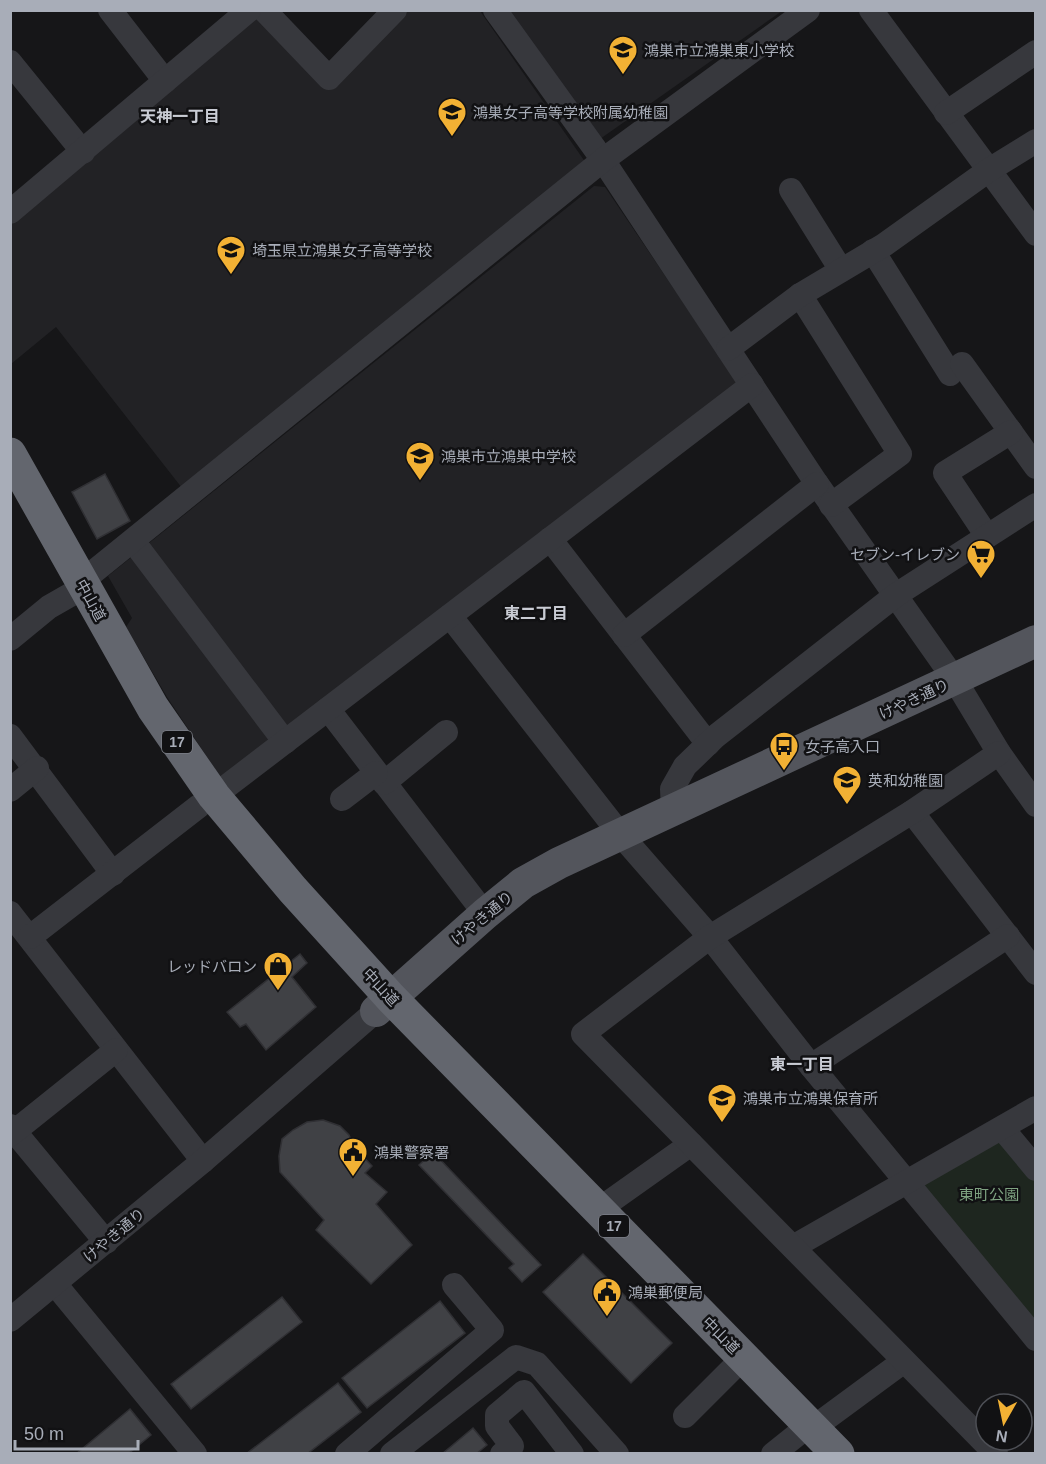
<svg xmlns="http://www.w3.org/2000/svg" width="1046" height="1464" font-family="Helvetica,'Noto Sans JP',sans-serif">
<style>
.built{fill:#222225}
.green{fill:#1e261f}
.building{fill:#404145;stroke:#303034;stroke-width:1.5}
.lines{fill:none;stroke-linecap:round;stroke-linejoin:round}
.minor{stroke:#37383d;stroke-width:24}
.major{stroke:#53555c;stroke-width:32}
.highway{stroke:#63666e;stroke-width:33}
.labels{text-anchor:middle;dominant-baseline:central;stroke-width:5;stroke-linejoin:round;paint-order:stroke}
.shield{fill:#111113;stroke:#7b7e86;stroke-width:1.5}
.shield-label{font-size:14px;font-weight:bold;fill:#a8adb8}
.poi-label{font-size:15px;fill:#a8adb8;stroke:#111113;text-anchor:start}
.street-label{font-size:15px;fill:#a8adb8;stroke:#111113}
.park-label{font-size:15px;fill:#7fa381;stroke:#111113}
.neighbourhood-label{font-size:16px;font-weight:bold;fill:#c9ccd4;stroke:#111113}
</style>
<rect width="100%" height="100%" fill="#161618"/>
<g class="built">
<polygon points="403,11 480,11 588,166 182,488 56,327 11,364 11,223 260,13 331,86"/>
<polygon points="507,11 782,11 600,139"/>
<polygon points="594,186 605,187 739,385 221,778 167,697 126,627 132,618 108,576"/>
</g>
<polygon class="green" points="998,1137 1035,1178 1035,1324 922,1185"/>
<g class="building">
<polygon points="105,474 130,521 97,539 72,492"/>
<polygon points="300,954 307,963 292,977 316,1007 266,1050 246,1024 240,1027 227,1012"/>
<polygon points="323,1120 340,1126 349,1135 354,1147 372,1166 365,1173 387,1192 376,1204 412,1245 371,1284 316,1230 324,1220 280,1172 279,1156 282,1139 293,1130 307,1122"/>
<polygon points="433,1152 541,1265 522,1282 509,1268 514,1264 419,1165"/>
<polygon points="583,1254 672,1343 631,1383 543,1292"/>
<polygon points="282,1297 302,1322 191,1409 171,1384"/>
<polygon points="440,1301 465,1333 367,1408 342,1378"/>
<polygon points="338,1383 361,1412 307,1454 246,1454"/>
<polygon points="130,1409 151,1435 128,1454 76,1454"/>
<polygon points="473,1428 487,1445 476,1454 442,1454"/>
</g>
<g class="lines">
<g class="minor">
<polyline points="110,10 165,81"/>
<polyline points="264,10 329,78 395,10"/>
<polyline points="495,10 603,160 817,484 955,680 999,753 1036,805"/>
<polyline points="871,10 1036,234"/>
<polyline points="10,62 83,152"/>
<polyline points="946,113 1036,52"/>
<polyline points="791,190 841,270"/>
<polyline points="10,212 249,10"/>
<polyline points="873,251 950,374"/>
<polyline points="800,295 900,454 831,505"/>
<polyline points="728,349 800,295 884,245 989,170 1036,141"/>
<polyline points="962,364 1036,467"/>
<polyline points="987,536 945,473 1011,432"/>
<polyline points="550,539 708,744"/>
<polyline points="133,541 285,742"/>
<polyline points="81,582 603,160 808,10"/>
<polyline points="450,616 620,834 710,937 811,1066 1036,1339"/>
<polyline points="624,635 817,484"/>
<polyline points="10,639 49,607 70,595"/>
<polyline points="328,709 485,914"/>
<polyline points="10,736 113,874"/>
<polyline points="384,783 446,732"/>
<polyline points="10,790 37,768"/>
<polyline points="214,796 752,385"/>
<polyline points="342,799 376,773"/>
<polyline points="673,810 672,789 685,766 716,736 896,595 1036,505"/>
<polyline points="912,812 1036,973"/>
<polyline points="10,913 203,1161"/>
<polyline points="30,937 199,806"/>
<polyline points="811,1066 1008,936"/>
<polyline points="10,1126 106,1242"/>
<polyline points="1002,1128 1036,1169"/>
<polyline points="10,1135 116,1050"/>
<polyline points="598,1210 691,1144"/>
<polyline points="793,1247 1036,1108"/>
<polyline points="55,1284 195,1454"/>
<polyline points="10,1320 203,1161 376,1011"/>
<polyline points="685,1416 732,1369"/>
<polyline points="813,1428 904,1361"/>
<polyline points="347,1454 492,1330 454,1285"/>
<polyline points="392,1454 516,1357 537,1364 617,1454"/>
<polyline points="502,1454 512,1446 497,1426 497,1415 524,1392 572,1454"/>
<polyline points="773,1454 798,1434"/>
<polyline points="996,1454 583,1034 710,937 912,812 999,753"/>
</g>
<polyline class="major" points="376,1011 485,914 523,883 559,863 1036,641"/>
<polyline class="highway" points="10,454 153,708 214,796 293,890 391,998 838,1454"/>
</g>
<defs>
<g id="school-pin" transform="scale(1.5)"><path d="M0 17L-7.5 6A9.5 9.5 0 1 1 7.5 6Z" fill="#f2b134" stroke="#111113"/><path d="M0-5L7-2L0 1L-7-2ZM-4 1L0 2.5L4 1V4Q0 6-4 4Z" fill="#111"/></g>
<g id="supermarket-pin" transform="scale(1.5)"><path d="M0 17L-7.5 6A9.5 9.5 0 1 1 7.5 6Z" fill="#f2b134" stroke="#111113"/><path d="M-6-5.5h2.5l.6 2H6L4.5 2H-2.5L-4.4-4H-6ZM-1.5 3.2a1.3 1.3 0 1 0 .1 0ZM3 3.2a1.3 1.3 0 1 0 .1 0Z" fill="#111"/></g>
<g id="bus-pin" transform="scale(1.5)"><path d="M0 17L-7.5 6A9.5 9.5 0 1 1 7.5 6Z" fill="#f2b134" stroke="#111113"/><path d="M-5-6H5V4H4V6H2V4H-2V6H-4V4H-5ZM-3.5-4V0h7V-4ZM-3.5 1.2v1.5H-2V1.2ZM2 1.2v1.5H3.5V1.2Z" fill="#111"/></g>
<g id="shop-pin" transform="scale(1.5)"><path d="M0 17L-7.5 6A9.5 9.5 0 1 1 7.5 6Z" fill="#f2b134" stroke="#111113"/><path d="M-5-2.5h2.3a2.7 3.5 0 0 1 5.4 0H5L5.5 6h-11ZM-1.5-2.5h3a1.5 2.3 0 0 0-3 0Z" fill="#111"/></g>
<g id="civic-pin" transform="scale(1.5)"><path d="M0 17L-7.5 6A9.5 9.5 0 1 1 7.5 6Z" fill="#f2b134" stroke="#111113"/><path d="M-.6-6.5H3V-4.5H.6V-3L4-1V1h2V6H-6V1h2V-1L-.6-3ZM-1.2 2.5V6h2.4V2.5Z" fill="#111"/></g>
</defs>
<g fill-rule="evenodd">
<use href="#school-pin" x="623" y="50"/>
<use href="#school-pin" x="452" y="112"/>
<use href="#school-pin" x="231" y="250"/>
<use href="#school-pin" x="420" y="456"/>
<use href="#supermarket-pin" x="981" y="554"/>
<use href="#bus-pin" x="784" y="746"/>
<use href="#school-pin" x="847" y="780"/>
<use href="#shop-pin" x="278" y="966"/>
<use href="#school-pin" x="722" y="1098"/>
<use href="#civic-pin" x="353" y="1152"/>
<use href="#civic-pin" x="607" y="1292"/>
</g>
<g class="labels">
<g class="shield">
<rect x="162" y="731" width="30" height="22" rx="4.5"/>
<rect x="599" y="1215" width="30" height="22" rx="4.5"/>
</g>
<g class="shield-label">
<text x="177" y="742">17</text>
<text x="614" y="1226">17</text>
</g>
<g class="poi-label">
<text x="644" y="50">鴻巣市立鴻巣東小学校</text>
<text x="473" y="112">鴻巣女子高等学校附属幼稚園</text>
<text x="252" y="250">埼玉県立鴻巣女子高等学校</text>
<text x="441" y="456">鴻巣市立鴻巣中学校</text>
<text x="960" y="554" text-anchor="end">セブン-イレブン</text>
<text x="805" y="746">女子高入口</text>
<text x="868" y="780">英和幼稚園</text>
<text x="257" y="966" text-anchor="end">レッドバロン</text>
<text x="743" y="1098">鴻巣市立鴻巣保育所</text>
<text x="374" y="1152">鴻巣警察署</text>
<text x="628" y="1292">鴻巣郵便局</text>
</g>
<g class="street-label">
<text transform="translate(91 600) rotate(61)">中山道</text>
<text transform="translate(914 699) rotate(-25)">けやき通り</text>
<text transform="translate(482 918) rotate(-40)">けやき通り</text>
<text transform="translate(381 987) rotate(47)">中山道</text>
<text transform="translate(114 1235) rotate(-40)">けやき通り</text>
<text transform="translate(721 1335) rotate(45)">中山道</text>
</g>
<g class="park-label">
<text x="989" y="1194">東町公園</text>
</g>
<g class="neighbourhood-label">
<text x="180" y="116">天神一丁目</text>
<text x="536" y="613">東二丁目</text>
<text x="802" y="1064">東一丁目</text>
</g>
</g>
<rect width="1046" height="1464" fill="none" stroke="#a8adb8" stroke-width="24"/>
<g transform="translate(1004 1422) rotate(189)"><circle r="28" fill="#111113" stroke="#4d4f55" stroke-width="1.5"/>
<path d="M0-4.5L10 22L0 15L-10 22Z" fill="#f2b134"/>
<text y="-9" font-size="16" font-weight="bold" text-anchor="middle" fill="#a8adb8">N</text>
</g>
<path d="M15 1440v9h123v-9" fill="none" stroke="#a8adb8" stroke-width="3"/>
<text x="24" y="1440" font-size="18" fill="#a8adb8" stroke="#111113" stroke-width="4.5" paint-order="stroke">50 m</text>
</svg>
